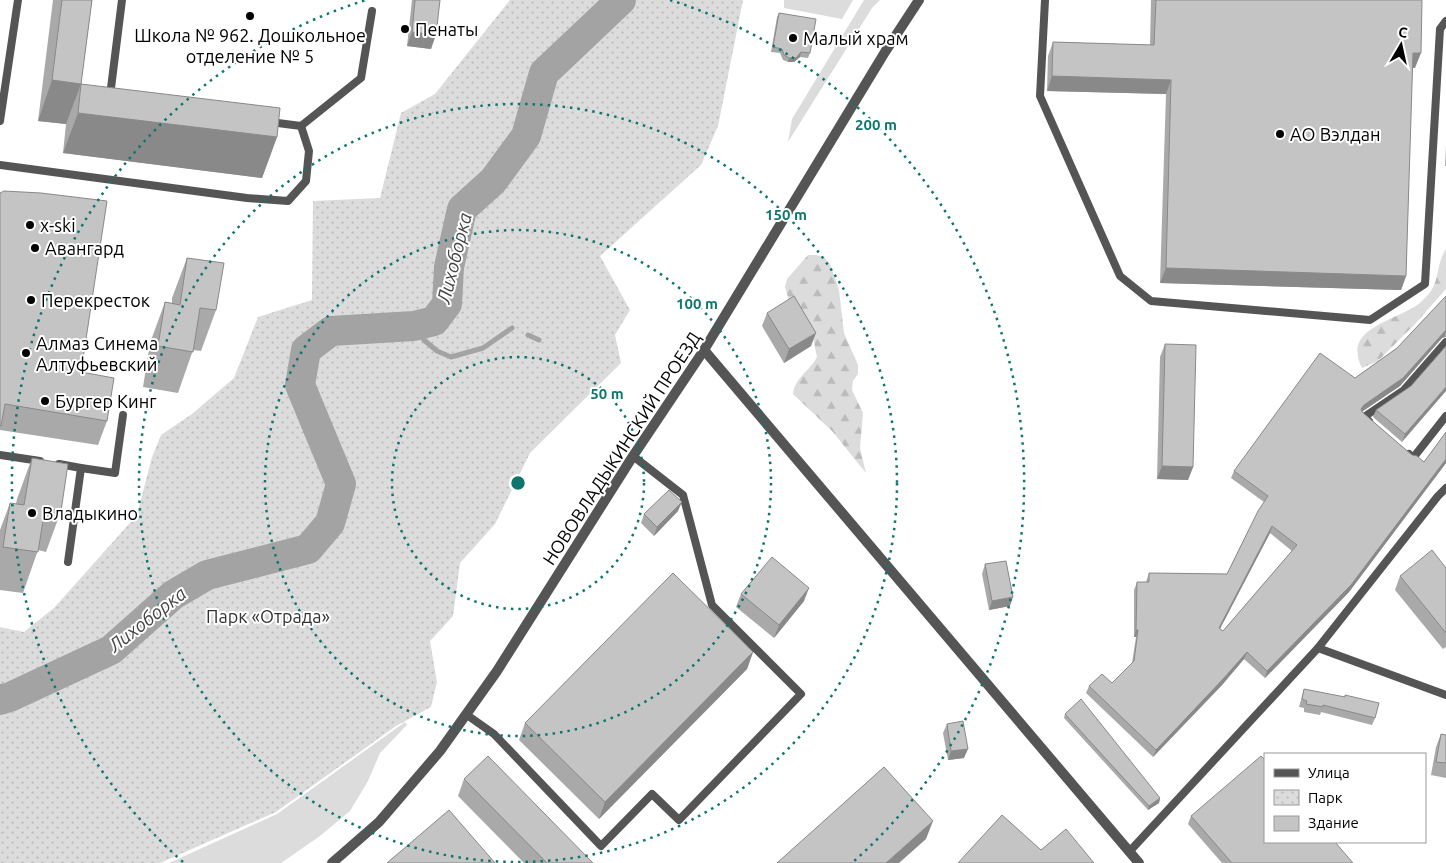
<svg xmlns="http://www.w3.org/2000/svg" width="1446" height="863" font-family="Ubuntu,sans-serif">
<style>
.grass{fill:#dcdcdc}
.forest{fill:url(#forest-firs)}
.park{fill:url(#park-dots)}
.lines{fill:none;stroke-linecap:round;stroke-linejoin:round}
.stream{stroke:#a3a3a3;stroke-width:5}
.river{stroke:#a3a3a3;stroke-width:30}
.lane{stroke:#555;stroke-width:8}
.street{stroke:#555;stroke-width:10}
.wall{fill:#a9a9a9;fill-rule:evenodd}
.shaded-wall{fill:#898989}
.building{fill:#c4c4c4;stroke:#898989;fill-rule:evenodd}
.ring{fill:none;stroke:#0f766e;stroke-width:2.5;stroke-dasharray:2.5 5}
.poi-dot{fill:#000;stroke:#fff;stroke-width:2}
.labels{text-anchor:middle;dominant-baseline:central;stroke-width:4;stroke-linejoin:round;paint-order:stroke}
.poi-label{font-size:18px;fill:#000;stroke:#fff;text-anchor:start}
.street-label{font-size:18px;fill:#000;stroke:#fff}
.park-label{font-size:18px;fill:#333;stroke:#fff}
.water-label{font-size:19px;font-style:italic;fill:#444;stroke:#fff}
.centre{fill:#0f766e;stroke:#fff;stroke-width:2.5}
.ring-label{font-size:15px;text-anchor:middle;font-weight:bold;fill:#0f766e;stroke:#fff;stroke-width:4;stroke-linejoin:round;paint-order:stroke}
</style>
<defs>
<pattern id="forest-firs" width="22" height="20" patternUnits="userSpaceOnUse" patternTransform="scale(1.25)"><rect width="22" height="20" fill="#dcdcdc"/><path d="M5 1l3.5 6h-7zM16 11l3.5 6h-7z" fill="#bbb"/></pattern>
<pattern id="park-dots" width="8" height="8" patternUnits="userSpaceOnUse" patternTransform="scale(1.25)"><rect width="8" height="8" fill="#dcdcdc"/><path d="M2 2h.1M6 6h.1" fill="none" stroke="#bbb" stroke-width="1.8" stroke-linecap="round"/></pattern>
</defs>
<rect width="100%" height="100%" fill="#fff"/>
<g class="grass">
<polygon points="784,0 853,0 842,19 784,8"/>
<polygon points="864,0 880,0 872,8 788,142 792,119"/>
<polygon points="405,722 407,725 380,753 368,781 350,811 320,836 281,863 169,863 277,814"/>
</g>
<g class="forest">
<path d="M1446,249v40l-31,35 -37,37 -16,7c-22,-43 41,-47 61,-68 19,-17 11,-32 23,-51z"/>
<path d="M808,255h8l8,2 6,7 9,26 5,43 14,32v9l-5,7 -1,9 11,23 -3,35 6,25 -34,-42 -39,-37c2,-17 17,-23 24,-37 -5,-23 -5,-41 -27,-53l-5,-17 2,-8z"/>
</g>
<polygon class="park" points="510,0 743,0 718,126 701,165 600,256 630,310 615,335 621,363 530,453 495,524 460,563 453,616 430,641 437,682 431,707 396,726 276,812 160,863 0,863 0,627 24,632 54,608 137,515 152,457 161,435 192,414 234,378 258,317 312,300 313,201 380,198 401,113 435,94"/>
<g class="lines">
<g class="stream">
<polyline points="414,326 424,340 437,351 451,357 483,348 512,328"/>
<polyline points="528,335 539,340"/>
</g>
<polyline class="river" points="0,700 10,697 111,650 173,595 207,575 308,549 330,523 341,484 300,385 306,350 331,331 414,326 434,321 447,304 449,267 462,209 493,181 526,136 544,73 621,0"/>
<g class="lane">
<polyline points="1045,0 1040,96 1120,276 1151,301 1370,320 1425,284 1440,29 1446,21"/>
<polyline points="110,96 122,0"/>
<polyline points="0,121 18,0"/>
<polyline points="301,126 361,78 372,11"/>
<polyline points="0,165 247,198 288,201 306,181 309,151 301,126 270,122"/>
<polyline points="1369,421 1364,417 1404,390 1446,342"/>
<polyline points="1409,454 1413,458 1446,416"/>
<polyline points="0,455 40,461"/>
<polyline points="59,464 81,468 68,562"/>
<polyline points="81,468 115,473 123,415"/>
<polyline points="1318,648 1438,496 1446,488"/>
<polyline points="467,715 494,734 601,846 652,794 679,820 801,694 712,605 683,495 633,456"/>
<polyline points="1129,852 1318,648 1446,695"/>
</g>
<g class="street">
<polyline points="704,350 1139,863"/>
<polyline points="332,863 379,822 440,751 497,671 633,456 704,350 885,52 919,0"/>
</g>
</g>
<g class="wall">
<polygon points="53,0 92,0 81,84 277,137 262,178 63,153 66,124 38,121"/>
<polygon points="412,0 440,0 431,49 407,46"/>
<polygon points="1151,0 1422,0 1415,68 1412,68 1406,276 1401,290 1160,283 1166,94 1047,91 1048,56 1053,42 1150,45"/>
<polygon points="779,13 810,53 808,58 800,57 794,62 788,62 783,60 780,53 771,52 777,17"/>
<polygon points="1446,145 1446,166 1445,166"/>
<polygon points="0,193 81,372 107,421 98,445 0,430"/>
<polygon points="187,258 216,310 201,351 193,350 178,393 143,387 150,343 165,302 172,303 172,298"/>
<path d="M1446,296v41h-1l-3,1 -42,48 -38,26 50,43 12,7 22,-30v31l-97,129 -84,86 -21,-19 -22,26 -69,72 -67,-64 3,-7 23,-3 20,-20 4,-26h-2v-47l3,-8h9l3,-9 78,1 37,-72 -33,-24 3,-7 121,-93 42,-30zM1270,533l22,18 -69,80 -3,-2z"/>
<polygon points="767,313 811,346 784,363 762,326"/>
<polygon points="1165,344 1193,467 1188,480 1157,479 1160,357"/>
<polygon points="1446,346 1402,442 1373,417 1376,410 1411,386"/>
<polygon points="32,458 61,511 46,552 38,550 23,593 0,590 0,530 10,503 16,504 17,499"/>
<polygon points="678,511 654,536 641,523 644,514"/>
<polygon points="985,564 1010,606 989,610 982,574"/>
<polygon points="1446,568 1446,647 1443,649 1395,590 1400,576"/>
<polygon points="741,594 804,601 774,638 736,607"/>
<polygon points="753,652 747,669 599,819 519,740 525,723"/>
<polygon points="1304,689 1375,718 1372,725 1321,712 1320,715 1304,712 1304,708 1299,707"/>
<polygon points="1065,714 1160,798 1159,803 1148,810 1064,718"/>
<polygon points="947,724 964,758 948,760 943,733"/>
<polygon points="1441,734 1446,735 1446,778 1431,775 1436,747"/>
<polygon points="464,779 593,863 524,863 458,796"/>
<polygon points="1191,816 1353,863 1222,863 1188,824"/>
</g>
<g class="shaded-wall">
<polygon points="412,32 436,35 431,49 407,46"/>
<polygon points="801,52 800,57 794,62 788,62 789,58"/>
<polygon points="1413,53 1421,53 1415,68 1408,67"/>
<polygon points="1052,76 1171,80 1166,94 1047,91"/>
<polygon points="52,80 81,84 66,124 38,121"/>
<polygon points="78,113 277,137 262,178 63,153"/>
<polygon points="1166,268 1406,276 1401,290 1160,283"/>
<polygon points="1446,330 1445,337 1442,338 1400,386 1361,412 1361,409 1364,405"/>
<polygon points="816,333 811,346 784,363 789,349"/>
<polygon points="1446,387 1446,391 1402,442 1405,434"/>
<polygon points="1446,459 1446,463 1349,592 1265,678 1267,671"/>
<polygon points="1162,466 1193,467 1188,480 1157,479"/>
<polygon points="682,502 678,511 654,536 657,527"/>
<polygon points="1272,526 1270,533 1216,636 1219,628"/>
<polygon points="809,588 804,601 774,638 779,625"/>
<polygon points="1013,597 1010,606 989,610 992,601"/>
<polygon points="1136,630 1138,630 1136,637 1134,637"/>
<polygon points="753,652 747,669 599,819 605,802"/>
<polygon points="1247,652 1244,659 1222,685 1153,757 1156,750"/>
<polygon points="968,749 964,758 948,760 951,751"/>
<polygon points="1160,798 1159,803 1148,810 1149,806"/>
<polygon points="933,821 926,839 899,863 886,863"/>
</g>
<g class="building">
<polygon points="62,0 92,0 81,84 52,80"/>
<polygon points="415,0 440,0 436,35 412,32"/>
<polygon points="1156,0 1422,0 1421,53 1413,53 1406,276 1166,268 1171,80 1052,76 1053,42 1154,45"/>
<polygon points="779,13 816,19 810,53 801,52 796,58 789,58 784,55 782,49 773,47"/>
<polygon points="81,84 280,108 277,137 78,113"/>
<polygon points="4,191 41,193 107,201 81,372 114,378 107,421 5,404 1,426 0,426 0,193"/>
<polygon points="187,258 224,263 216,310 200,308 193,352 158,346 165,302 180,305"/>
<polygon points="794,296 816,333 789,349 767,313"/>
<path d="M1446,296v34l-43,48 -39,27 -3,4 1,3 50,43 5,1 7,6 22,-30v27l-95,126 -84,86 -20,-19 -23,26 -68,72 -67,-64 13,-12 10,9 22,-22 4,-31h-2l1,-48h12v-9l78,1 31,-63 10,-15 -34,-25 86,-118 35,25 42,-30zM1272,526l25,19 -74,86 -4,-3z"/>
<polygon points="1165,344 1196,345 1193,467 1162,466"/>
<polygon points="1446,346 1446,387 1405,434 1376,410 1411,386"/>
<polygon points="32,458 68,464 61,511 45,508 38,552 3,547 10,503 24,505"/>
<polygon points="669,490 682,502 657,527 644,514"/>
<polygon points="1432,550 1446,568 1446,633 1400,576"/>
<polygon points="772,557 809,588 779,625 741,594"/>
<polygon points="1006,561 1013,597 992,601 985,564"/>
<polygon points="673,573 753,652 605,802 525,723"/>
<polygon points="1304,689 1345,697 1345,695 1379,703 1375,718 1323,705 1323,707 1306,704 1307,701 1302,699"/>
<polygon points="1081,699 1160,798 1149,806 1065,714"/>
<polygon points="963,721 968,749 951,751 947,724"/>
<polygon points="1441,734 1446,735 1446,763 1436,762"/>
<polygon points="488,756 593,863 547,863 464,779"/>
<polygon points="1261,756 1265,760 1265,842 1335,842 1353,863 1232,863 1191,816"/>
<polygon points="884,767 933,821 886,863 777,863"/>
<polygon points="449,810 495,863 387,863"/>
<polygon points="1002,815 1041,850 1066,829 1094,863 958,863"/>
</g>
<g class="ring">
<circle cx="518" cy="483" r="126"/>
<circle cx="518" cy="483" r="253"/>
<circle cx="518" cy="483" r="379"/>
<path d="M183 862A506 506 0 0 1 366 0M670 0A506 506 0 0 1 853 862"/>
</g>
<g class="poi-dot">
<circle cx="250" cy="16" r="5"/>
<circle cx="405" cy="29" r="5"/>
<circle cx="793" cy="38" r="5"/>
<circle cx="1280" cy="134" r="5"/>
<circle cx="30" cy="225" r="5"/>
<circle cx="35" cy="248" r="5"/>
<circle cx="31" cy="300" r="5"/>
<circle cx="26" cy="353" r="5"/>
<circle cx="45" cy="401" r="5"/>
<circle cx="32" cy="513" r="5"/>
</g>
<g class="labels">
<g class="poi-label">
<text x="415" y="29">Пенаты</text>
<text x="250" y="35" text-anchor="middle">Школа № 962. Дошкольное<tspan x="250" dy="21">отделение № 5</tspan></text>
<text x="803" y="38">Малый храм</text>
<text x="1290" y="134">АО Вэлдан</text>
<text x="40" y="225">x-ski</text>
<text x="45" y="248">Авангард</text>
<text x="41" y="300">Перекресток</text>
<text x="36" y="343">Алмаз Синема<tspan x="36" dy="21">Алтуфьевский</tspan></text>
<text x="55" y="401">Бургер Кинг</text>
<text x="42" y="513">Владыкино</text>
</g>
<g class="street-label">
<text transform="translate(621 448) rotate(-57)">НОВОВЛАДЫКИНСКИЙ ПРОЕЗД</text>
</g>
<g class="park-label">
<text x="268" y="616">Парк «Отрада»</text>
</g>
<g class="water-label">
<text transform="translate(454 258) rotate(-76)">Лихоборка</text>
<text transform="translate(147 619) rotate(-38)">Лихоборка</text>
</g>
</g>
<circle cx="518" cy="483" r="8" class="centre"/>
<g class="ring-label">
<text x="876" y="130">200 m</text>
<text x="786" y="220">150 m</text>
<text x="697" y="309">100 m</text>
<text x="607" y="399">50 m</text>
</g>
<rect x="1264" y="753" width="162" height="90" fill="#ffffff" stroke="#999999"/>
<rect x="1274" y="769" width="25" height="8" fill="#555555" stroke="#999999"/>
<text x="1308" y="778" font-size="15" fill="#000000">Улица</text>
<rect x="1274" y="790" width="25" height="15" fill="url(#park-dots)" stroke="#999999"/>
<text x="1308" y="803" font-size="15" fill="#000000">Парк</text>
<rect x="1274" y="816" width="25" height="15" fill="#c4c4c4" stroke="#999999"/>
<text x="1308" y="828" font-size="15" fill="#000000">Здание</text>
<g transform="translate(1401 45) rotate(9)" stroke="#ffffff" stroke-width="4" paint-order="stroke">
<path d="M0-4L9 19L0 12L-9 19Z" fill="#000000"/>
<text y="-8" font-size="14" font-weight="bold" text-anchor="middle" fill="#000000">С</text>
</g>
</svg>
